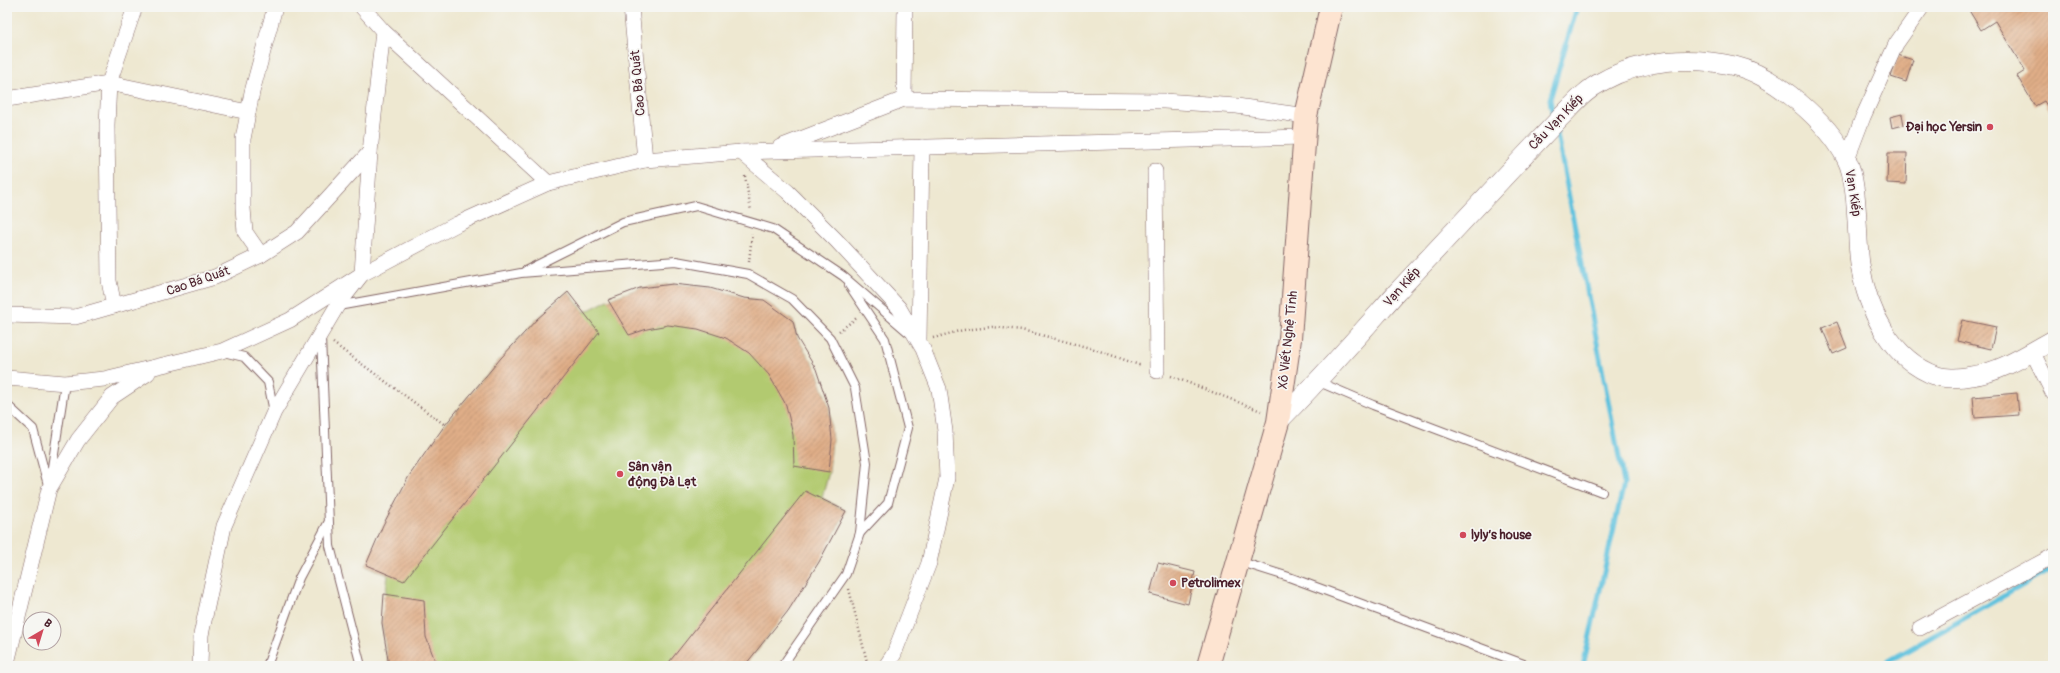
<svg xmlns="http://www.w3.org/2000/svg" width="2060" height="673" font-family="Pangolin,sans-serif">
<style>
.pitch{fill:#b2ca6f;stroke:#7e744d}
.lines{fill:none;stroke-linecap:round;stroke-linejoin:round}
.stream{stroke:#60c2de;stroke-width:5}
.building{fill:url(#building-hatch)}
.service-casing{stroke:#836565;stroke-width:10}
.minor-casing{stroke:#836565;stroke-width:16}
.tertiary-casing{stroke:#836565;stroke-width:20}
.secondary-casing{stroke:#836565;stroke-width:24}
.path{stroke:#836565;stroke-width:2.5;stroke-dasharray:1 3;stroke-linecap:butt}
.service{stroke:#fff;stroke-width:8}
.minor{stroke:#fff;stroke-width:15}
.tertiary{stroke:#fff;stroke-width:19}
.secondary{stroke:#fde4d1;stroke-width:22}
.poi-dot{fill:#d1495b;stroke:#f6f6f2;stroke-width:1.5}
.labels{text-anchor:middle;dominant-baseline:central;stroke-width:3.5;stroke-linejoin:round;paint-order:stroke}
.street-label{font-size:13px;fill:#4a1f2b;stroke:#f6f6f2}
.poi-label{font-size:13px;font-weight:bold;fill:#4a1f2b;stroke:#f6f6f2;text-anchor:start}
</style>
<defs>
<pattern id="building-hatch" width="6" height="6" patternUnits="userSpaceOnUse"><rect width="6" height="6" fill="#e0ae88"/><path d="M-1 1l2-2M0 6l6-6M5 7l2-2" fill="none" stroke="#b88d6f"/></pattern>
</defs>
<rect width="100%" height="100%" fill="#f6f6f2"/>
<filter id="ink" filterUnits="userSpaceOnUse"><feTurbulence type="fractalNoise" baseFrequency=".025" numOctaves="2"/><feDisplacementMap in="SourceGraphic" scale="8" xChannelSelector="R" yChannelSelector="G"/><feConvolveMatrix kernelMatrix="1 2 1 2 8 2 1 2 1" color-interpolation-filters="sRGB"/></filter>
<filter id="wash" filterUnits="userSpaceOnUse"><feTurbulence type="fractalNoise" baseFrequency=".012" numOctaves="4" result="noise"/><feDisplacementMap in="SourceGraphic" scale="16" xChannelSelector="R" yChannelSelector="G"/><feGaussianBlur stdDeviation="0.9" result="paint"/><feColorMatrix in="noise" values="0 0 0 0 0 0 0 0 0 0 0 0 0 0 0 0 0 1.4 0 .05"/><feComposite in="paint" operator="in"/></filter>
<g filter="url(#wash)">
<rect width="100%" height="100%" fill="#eee8d1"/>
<path class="pitch" d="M673,284l37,4 34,10 20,2 29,21 4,17 19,31 13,39 3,32 -3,32 -7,26 24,13c-30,57 -60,106 -102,155h-355l-7,-43 6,-48 -22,-10 79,-140 56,-67 36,-39 31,-27 17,20 23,-12 32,-12z"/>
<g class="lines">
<g class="stream">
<polyline points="1553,118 1550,99 1577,7"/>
<polyline points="1556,129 1624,483 1583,666"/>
<polyline points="1880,666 2053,568"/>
</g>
</g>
<g id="blocks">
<g class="building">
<polygon points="1967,7 2050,7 2053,12 2053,116 2044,101 2035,106 2017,76 2025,71 1995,21 1981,30"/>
<polygon points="1898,55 1913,60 1906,82 1891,77"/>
<polygon points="1902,114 1904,125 1892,128 1890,117"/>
<polygon points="1888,153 1907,153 1906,184 1887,183"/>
<polygon points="673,284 710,288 744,298 764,300 793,321 797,338 816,369 829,408 832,440 829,472 794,466 793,435 786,405 769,375 749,353 726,338 698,329 668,325 647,329 629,335 608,300 640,288"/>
<polygon points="568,292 599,332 404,581 366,565 383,525 409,476 445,425 501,358 537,319"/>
<polygon points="1962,320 1996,327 1991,349 1957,341"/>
<polygon points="1837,322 1847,348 1833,354 1822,328"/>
<polygon points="2017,393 2019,415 1975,418 1973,397"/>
<polygon points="805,491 846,511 819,562 788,611 750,659 744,666 666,666"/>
<polygon points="1158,563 1195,572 1188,604 1150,594"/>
<polygon points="384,594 424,600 426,637 437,666 389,666 382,623"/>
</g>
</g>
</g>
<g filter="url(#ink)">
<use href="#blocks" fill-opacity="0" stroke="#836565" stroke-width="1"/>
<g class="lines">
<g class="service-casing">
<g id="service">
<polyline points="525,271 623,222 696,206 773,229 843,276 908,332"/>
<polyline points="849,285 885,339 908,428 888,503 860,533"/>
<polyline points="338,306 521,273 676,261 748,274 792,299 830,338 855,388 867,463 860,533 846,574 782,666"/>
<polyline points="321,338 330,546 361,666"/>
<polyline points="223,352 244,357 268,382 274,412"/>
<polyline points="1319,382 1373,405 1602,492"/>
<polyline points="7,405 33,429 48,485"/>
<polyline points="50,480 65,383"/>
<polyline points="1238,561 1289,577 1529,666"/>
<polyline points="267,666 299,578 328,523"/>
</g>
</g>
<g class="minor-casing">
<g id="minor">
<polyline points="362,7 383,31 548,183"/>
<polyline points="631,7 645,160"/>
<polyline points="7,99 109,83 248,112"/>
<polyline points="904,99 905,7"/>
<polyline points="780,147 904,99 1164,101 1237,106 1306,116"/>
<polyline points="741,152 788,192 836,240 899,308 923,349 939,389 945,431 947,478 929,563 894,654 886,666"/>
<polyline points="1847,159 1863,117 1896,44 1922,7"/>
<polyline points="1155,171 1157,371"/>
<polyline points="261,255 245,232 243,208 243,139 252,92 275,7"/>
<polyline points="114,306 109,281 107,125 109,83 135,7"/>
<polyline points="7,315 75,317 215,277 261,255 297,232 370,152"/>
<polyline points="919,340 922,147"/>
<polyline points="2032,351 2053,393"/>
<polyline points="7,378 65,383 104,379 222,351 290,320 362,274 457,224 548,183 645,160 741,152 1303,137"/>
<polyline points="1920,628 2053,556"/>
<polyline points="7,663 49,489 78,440 112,397 148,373"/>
<polyline points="200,666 201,635 224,526 274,412 337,306 362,274 370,152 383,31"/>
</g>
</g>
<g class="tertiary-casing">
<path id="tertiary" d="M1278,422c42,-42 80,-86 119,-130 37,-40 75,-80 112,-120 17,-18 34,-36 51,-54 13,-13 25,-28 43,-37 40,-22 87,-25 132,-15 39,9 93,56 111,92 13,24 10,78 14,106 7,45 31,96 77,112 9,3 24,2 34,0 28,-3 57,-22 82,-36"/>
</g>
<g class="secondary-casing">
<polyline id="secondary" points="1208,666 1278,422 1290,339 1306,116 1331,7"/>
</g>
<g class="path">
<polyline points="745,176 751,211"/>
<polyline points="749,262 752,234"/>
<polyline points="839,331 858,317"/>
<polyline points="933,338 963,330 992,327 1022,330 1094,349 1142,366"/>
<polyline points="333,343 445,425"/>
<polyline points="1171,376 1261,411"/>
<polyline points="849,589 868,666"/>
</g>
<use href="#service" class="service"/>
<use href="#minor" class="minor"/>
<use href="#tertiary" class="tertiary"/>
<use href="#secondary" class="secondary"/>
</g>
</g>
<g class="poi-dot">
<circle cx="1990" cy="127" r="4"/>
<circle cx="620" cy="474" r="4"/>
<circle cx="1463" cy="535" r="4"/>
<circle cx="1173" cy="583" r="4"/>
</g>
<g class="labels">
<g class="street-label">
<text transform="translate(638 83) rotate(-95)">Cao Bá Quát</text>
<text transform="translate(1556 122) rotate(-46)">Cầu Vạn Kiếp</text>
<text transform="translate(1853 193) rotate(81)">Vạn Kiếp</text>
<text transform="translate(198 281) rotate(-19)">Cao Bá Quát</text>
<text transform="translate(1402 287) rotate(-48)">Vạn Kiếp</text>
<text transform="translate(1288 340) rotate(-84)">Xô Viết Nghệ Tĩnh</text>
</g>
<g class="poi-label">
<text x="1982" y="127" text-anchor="end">Đại học Yersin</text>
<text x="628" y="467">Sân vận<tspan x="628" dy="15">động Đà Lạt</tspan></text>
<text x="1471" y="535">lyly’s house</text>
<text x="1181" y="583">Petrolimex</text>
</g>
</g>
<rect width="2060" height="673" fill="none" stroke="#f6f6f2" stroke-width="24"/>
<g transform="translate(42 631) rotate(38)"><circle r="19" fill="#f6f6f2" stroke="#b1a0a2"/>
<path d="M0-3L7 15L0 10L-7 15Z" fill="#d1495b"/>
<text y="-6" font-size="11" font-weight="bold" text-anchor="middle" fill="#4a1f2b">B</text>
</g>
</svg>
